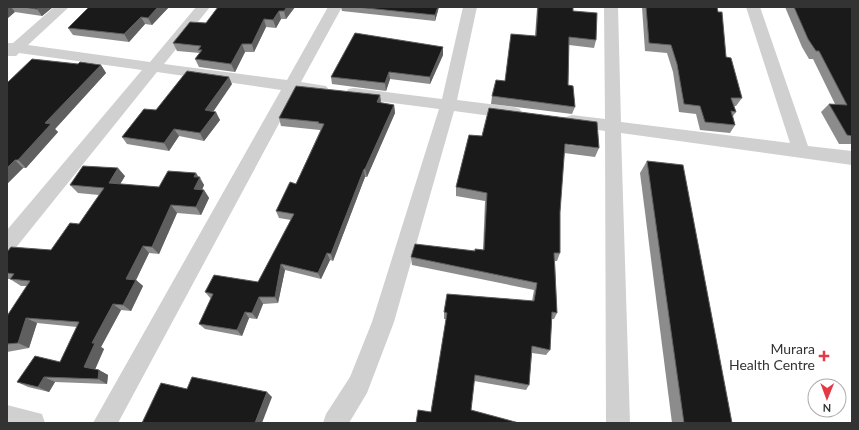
<svg xmlns="http://www.w3.org/2000/svg" width="859" height="430" font-family="Lato,sans-serif">
<style>
.lines{fill:none;stroke-linecap:round;stroke-linejoin:round}
.street{fill:#d0d0d0;fill-rule:evenodd}
.wall{fill:#8c8c8c}
.shaded-wall{fill:#5f5f5f}
.building{fill:#1a1a1a;stroke:#5f5f5f}
.poi-dot{fill:#e63946;stroke:#fff;stroke-width:1.5}
.labels{text-anchor:middle;dominant-baseline:central;stroke-width:4;stroke-linejoin:round;paint-order:stroke}
.near-poi-label{font-size:14px;fill:#333;stroke:#fff;text-anchor:end}
</style>
<rect width="100%" height="100%" fill="#fff"/>
<g class="lines">
<g class="street">
<polygon points="54,7 69,7 28,45 150,62 196,7 210,7 164,64 287,80 328,7 342,7 301,82 326,86 329,90 326,94 321,95 296,92 118,423 93,423 281,90 157,72 14,250 7,252 7,230 142,70 19,53 16,56 7,56 7,43 13,43"/>
<polygon points="463,7 477,7 457,100 514,107 520,109 522,113 520,117 514,119 454,111 394,322 367,393 349,423 323,423 326,414 350,377 372,322 439,109 354,98 348,97 346,93 348,89 354,88 442,99"/>
<polygon points="604,7 618,7 621,122 790,143 746,7 760,7 808,146 852,151 852,165 621,133 630,423 606,423 605,131 566,125 564,121 566,117 572,115 605,119"/>
<polygon points="7,405 42,414 45,423 7,423"/>
</g>
</g>
<g class="wall">
<polygon points="7,7 53,7 42,16 15,12"/>
<polygon points="89,7 169,7 152,25 145,24 129,42 73,35 68,28"/>
<polygon points="218,7 295,7 286,19 281,19 276,28 266,27 254,52 245,52 235,72 199,67 195,59 200,53 177,51 173,43 206,23"/>
<polygon points="341,7 439,7 435,21 342,11"/>
<polygon points="532,7 573,7 573,11 596,40 594,48 569,45 568,85 575,107 572,114 491,104 492,96 505,81 535,36 537,8"/>
<polygon points="642,7 717,7 726,57 742,98 736,106 734,106 736,112 733,116 735,125 730,133 700,130 696,114 679,112 673,72 667,53 645,51"/>
<polygon points="785,7 852,7 852,144 839,144 821,112 829,104 835,104 813,59 809,59 802,47"/>
<polygon points="443,47 443,55 430,84 390,79 386,91 332,84 331,77"/>
<polygon points="78,64 101,65 106,73 55,129 58,132 26,168 23,168 7,184 7,83"/>
<polygon points="232,84 213,111 220,120 204,141 179,136 169,151 127,144 122,137 156,110"/>
<polygon points="380,95 381,103 394,105 395,113 367,177 365,177 333,261 330,260 321,279 285,270 278,303 263,304 257,319 249,318 242,336 205,329 199,324 211,299 205,292 258,282 291,220 279,218 276,211 296,184 320,131 320,130 281,126 279,118"/>
<polygon points="469,135 599,148 595,157 564,153 560,212 560,253 557,261 555,261 557,313 554,319 552,319 550,350 546,355 532,353 529,385 526,390 474,381 431,412 446,319 444,319 444,312 532,301 534,290 412,265 411,257 483,250 485,201 456,196 456,187"/>
<polygon points="647,161 732,423 672,423 640,173"/>
<polygon points="125,176 120,184 159,187 200,177 204,185 202,190 204,190 209,198 201,215 177,213 159,254 149,253 136,280 143,286 131,311 121,310 101,347 104,349 95,369 99,370 108,375 107,384 55,382 49,392 28,387 17,382 60,362 77,327 37,323 29,348 7,352 7,316 27,286 21,286 10,279 7,279 7,273 51,250 79,224 99,195 78,193 70,185"/>
</g>
<g class="shaded-wall">
<polygon points="7,7 11,7 15,12 7,19"/>
<polygon points="39,7 53,7 42,16 37,9"/>
<polygon points="158,7 169,7 152,25 148,18"/>
<polygon points="287,7 295,7 286,19 284,11"/>
<polygon points="438,7 439,7 435,21 435,15"/>
<polygon points="279,11 281,19 276,28 273,20"/>
<polygon points="141,17 145,24 129,42 124,34"/>
<polygon points="264,19 266,27 254,52 252,44"/>
<polygon points="242,44 245,52 235,72 231,64"/>
<polygon points="443,47 443,55 430,84 430,77"/>
<polygon points="101,65 106,73 55,129 58,132 26,168 18,160 45,123"/>
<polygon points="389,72 390,79 386,91 385,83"/>
<polygon points="229,77 232,84 209,118 205,110"/>
<polygon points="380,95 381,104 377,102"/>
<polygon points="394,105 395,113 367,177 365,169"/>
<polygon points="216,112 220,120 204,141 200,133"/>
<polygon points="174,129 179,136 169,151 164,143"/>
<polygon points="15,160 23,168 7,184 7,168"/>
<polygon points="118,168 125,176 116,191 109,183"/>
<polygon points="364,169 365,177 333,261 331,254"/>
<polygon points="196,173 204,185 199,197 194,189 194,177"/>
<polygon points="204,190 209,198 201,215 196,207"/>
<polygon points="171,205 177,213 159,254 152,247"/>
<polygon points="143,246 149,253 136,280 143,286 131,311 123,305 126,279"/>
<polygon points="327,253 330,260 321,279 318,273"/>
<polygon points="281,264 285,270 278,303 275,297"/>
<polygon points="259,297 263,304 257,319 252,313"/>
<polygon points="113,304 121,310 101,347 104,349 94,372 84,367 92,343"/>
<polygon points="245,312 249,318 242,336 237,330"/>
<polygon points="26,318 37,323 29,348 18,343"/>
<polygon points="99,370 108,375 107,384 98,379"/>
<polygon points="44,377 55,382 49,392 38,387"/>
<polygon points="267,392 272,397 262,423 255,423"/>
</g>
<g class="building">
<polygon points="23,7 39,7 37,9"/>
<polygon points="89,7 158,7 148,18 141,17 124,34 68,28"/>
<polygon points="218,7 287,7 284,11 279,11 273,20 264,19 252,44 242,44 231,64 195,59 202,50 198,50 201,46 173,43 190,22 206,23"/>
<polygon points="356,7 438,7 435,15"/>
<polygon points="538,7 573,7 573,11 597,13 596,40 569,37 568,85 573,86 575,107 492,96 496,80 505,81 511,34 536,36"/>
<polygon points="646,7 717,7 718,12 722,12 726,57 731,58 742,98 731,98 736,112 731,111 735,125 705,122 700,106 684,104 677,64 671,45 649,43"/>
<polygon points="794,7 852,7 852,136 847,135 829,104 847,105 819,51 816,51 808,39"/>
<polygon points="355,33 443,47 430,77 389,72 385,83 331,77"/>
<polygon points="32,59 78,64 80,62 101,65 45,123 51,124 18,160 15,160 7,168 7,83"/>
<polygon points="187,71 229,77 205,110 216,112 200,133 174,129 164,143 122,137 144,109 156,110"/>
<polygon points="296,86 380,95 377,102 394,105 365,169 364,169 331,254 327,253 318,273 281,264 275,297 259,297 252,313 245,312 237,330 199,324 213,294 205,292 214,275 258,282 294,214 276,211 290,182 296,184 324,124 318,123 319,122 279,118"/>
<polygon points="489,108 597,122 599,148 565,144 560,212 560,253 554,253 557,313 552,312 550,350 532,346 529,385 475,375 471,410 519,423 416,423 418,410 431,412 447,313 444,312 447,294 534,301 537,283 411,257 415,244 475,251 475,249 484,250 487,193 456,187 469,135 482,136"/>
<polygon points="647,161 683,165 732,423 684,423"/>
<polygon points="83,166 118,168 109,183 159,187 168,171 196,173 194,177 200,177 194,189 204,190 196,207 171,205 152,247 143,246 126,279 136,280 123,305 113,304 92,343 95,343 84,367 99,370 98,379 44,377 38,387 17,382 35,356 60,362 79,322 26,318 18,343 7,344 7,316 30,281 10,279 14,274 7,273 7,252 11,247 51,250 70,223 79,224 104,188 70,185"/>
<polygon points="192,377 267,392 255,423 142,423 161,383 187,389"/>
</g>
<path class="poi-dot" d="M822 350h4v4h4v4h-4v4h-4v-4h-4v-4h4z"/>
<g class="labels">
<g class="near-poi-label">
<text x="815" y="348">Murara<tspan x="815" dy="16">Health Centre</tspan></text>
</g>
</g>
<rect width="859" height="430" fill="none" stroke="#333333" stroke-width="16"/>
<g transform="translate(827 398) rotate(181)"><circle r="19" fill="#ffffff" stroke="#adadad"/>
<path d="M0-3L7 15L0 10L-7 15Z" fill="#e63946"/>
<text y="-6" font-size="11" font-weight="bold" text-anchor="middle" fill="#333333">N</text>
</g>
</svg>
